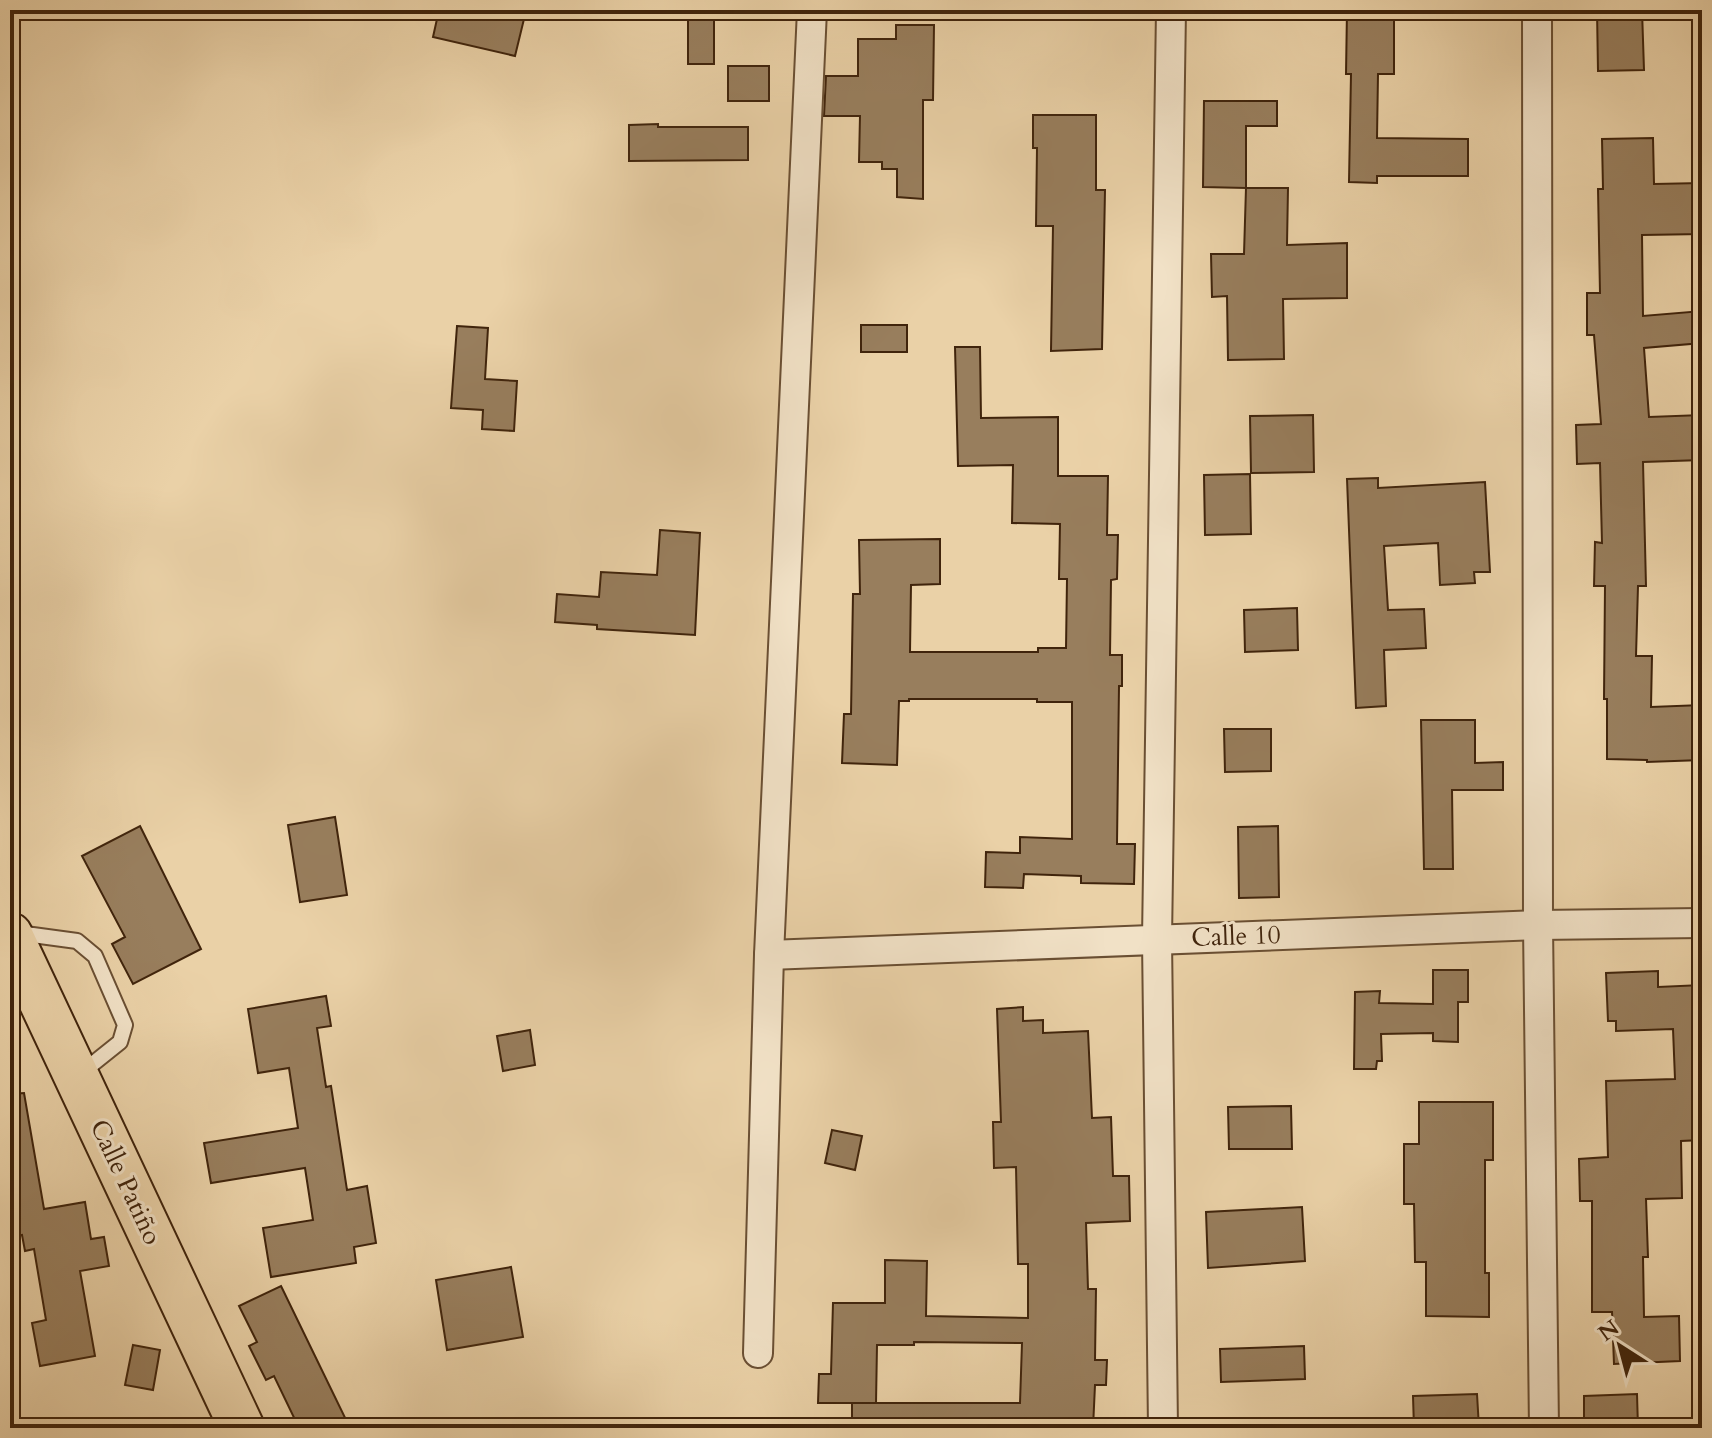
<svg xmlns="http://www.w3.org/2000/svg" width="1712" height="1438" font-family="Cardo,serif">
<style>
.building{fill:#987e5d;stroke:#40240c;stroke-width:2}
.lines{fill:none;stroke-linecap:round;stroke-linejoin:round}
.lane-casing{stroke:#6a4f33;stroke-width:18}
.street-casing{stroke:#6a4f33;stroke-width:32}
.primary-casing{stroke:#40240c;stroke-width:48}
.lane{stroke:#f1e1c6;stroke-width:14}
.street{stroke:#f1e1c6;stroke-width:28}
.primary{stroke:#ead1a7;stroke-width:44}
.labels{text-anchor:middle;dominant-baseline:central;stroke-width:6;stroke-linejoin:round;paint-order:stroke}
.street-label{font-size:26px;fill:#40240c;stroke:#f1e1c6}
</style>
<rect width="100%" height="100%" fill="#ead1a7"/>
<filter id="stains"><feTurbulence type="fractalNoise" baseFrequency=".0025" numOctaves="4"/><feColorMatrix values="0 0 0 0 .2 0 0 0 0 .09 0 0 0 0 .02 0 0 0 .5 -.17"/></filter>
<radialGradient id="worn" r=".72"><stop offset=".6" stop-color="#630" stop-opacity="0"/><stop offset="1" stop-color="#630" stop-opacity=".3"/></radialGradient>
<g class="building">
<polygon points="439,10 482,10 524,19 515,56 433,37"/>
<polygon points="1347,10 1394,10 1394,74 1378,74 1377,138 1468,139 1468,176 1377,176 1377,183 1349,182 1351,74 1346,74"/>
<polygon points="1597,10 1642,10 1644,70 1598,71"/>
<rect x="688" y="17" width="26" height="47"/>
<polygon points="896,25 934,25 933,100 923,100 923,199 897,197 897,169 882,169 882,162 859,162 860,116 824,116 826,76 858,76 858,39 896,39"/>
<rect x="728" y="66" width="41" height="35"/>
<polygon points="1204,101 1277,101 1277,126 1246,126 1246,188 1203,187"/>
<polygon points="1033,115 1096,115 1096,190 1105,190 1102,349 1051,351 1053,226 1036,226 1037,148 1033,148"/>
<polygon points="658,124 658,127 748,127 748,160 629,161 629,125"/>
<polygon points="1653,138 1654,184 1702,183 1702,234 1642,235 1643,316 1702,311 1702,343 1644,348 1649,417 1702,415 1702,460 1643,462 1646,586 1638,586 1636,656 1652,656 1651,707 1702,705 1702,760 1647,762 1647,760 1607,759 1607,699 1604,699 1605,586 1594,586 1595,542 1602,543 1600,463 1577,464 1576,425 1601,424 1594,335 1587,335 1587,293 1600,293 1598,189 1603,189 1602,139"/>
<polygon points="1246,188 1288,188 1287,245 1347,243 1347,298 1283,299 1284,359 1228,360 1227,296 1212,297 1211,254 1244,254"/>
<rect x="861" y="325" width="46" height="27"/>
<polygon points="457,326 488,328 485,379 517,381 514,431 482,429 483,410 451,408"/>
<polygon points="955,347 980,347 981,418 1058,417 1058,476 1108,476 1107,535 1118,535 1117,579 1111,580 1110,655 1122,655 1122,686 1119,686 1117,844 1135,844 1134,884 1081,883 1081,876 1024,874 1023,888 985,887 986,852 1020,853 1020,837 1072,839 1072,702 1037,702 1037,699 909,699 909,701 899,701 897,765 842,763 844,714 851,714 853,594 860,594 859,540 940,539 940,584 911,585 910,652 1038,652 1038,648 1066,648 1067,579 1059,579 1060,524 1012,523 1013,465 958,466"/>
<polygon points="1313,415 1314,472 1251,473 1250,416"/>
<polygon points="1250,474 1251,534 1205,535 1204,475"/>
<polygon points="1378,478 1378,488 1485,482 1490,572 1474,572 1475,583 1440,585 1438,543 1384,546 1388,610 1424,609 1426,648 1384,650 1386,706 1356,708 1347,479"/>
<polygon points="660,530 700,533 695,635 597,629 597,625 555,622 557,594 599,597 601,572 657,575"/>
<polygon points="1297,608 1298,650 1245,652 1244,610"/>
<polygon points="1421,720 1475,720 1475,763 1503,762 1503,790 1452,790 1453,869 1424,869"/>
<polygon points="1224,729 1271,729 1271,771 1225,772"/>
<polygon points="335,817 347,895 300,902 288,825"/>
<polygon points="140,826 201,949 133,984 112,944 125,937 82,856"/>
<polygon points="1278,826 1279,897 1239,898 1238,827"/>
<polygon points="1433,970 1468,970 1468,1002 1458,1002 1458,1042 1433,1041 1433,1033 1381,1034 1382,1061 1377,1061 1376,1069 1354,1069 1355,992 1380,991 1379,1003 1433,1004"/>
<polygon points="1658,971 1658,987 1702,985 1702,1140 1681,1141 1682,1198 1646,1199 1648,1257 1643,1257 1644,1317 1679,1316 1680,1361 1614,1364 1612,1312 1592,1312 1592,1201 1580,1201 1579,1159 1608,1157 1606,1081 1675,1079 1673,1029 1616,1031 1616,1021 1608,1021 1606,973"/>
<polygon points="326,996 331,1026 317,1028 326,1087 331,1086 347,1190 367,1186 376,1243 354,1247 356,1263 271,1277 263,1228 313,1220 305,1168 211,1183 204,1143 298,1128 289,1068 258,1073 248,1009"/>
<polygon points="1023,1007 1023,1021 1043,1020 1043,1033 1088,1031 1092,1118 1111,1117 1113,1176 1129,1176 1130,1221 1086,1223 1088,1289 1096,1289 1095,1360 1107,1360 1106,1385 1095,1385 1093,1428 852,1428 852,1403 1020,1403 1022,1343 914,1342 914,1345 877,1345 876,1403 818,1403 819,1374 831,1374 833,1303 885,1303 885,1260 927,1261 926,1316 1028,1318 1028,1264 1018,1264 1016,1167 994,1168 993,1122 1001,1122 997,1009"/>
<polygon points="530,1030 535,1065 503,1071 497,1036"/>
<polygon points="24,1093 44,1209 85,1202 91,1239 104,1237 109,1266 80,1271 95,1356 40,1366 32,1323 46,1320 34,1249 25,1251 22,1235 10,1237 10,1094"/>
<polygon points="1419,1102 1493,1102 1493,1160 1485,1160 1485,1273 1489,1273 1489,1317 1426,1316 1426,1262 1415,1262 1414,1204 1404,1204 1404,1144 1419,1144"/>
<polygon points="1291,1106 1292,1149 1229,1149 1228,1107"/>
<polygon points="832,1130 862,1136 855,1170 825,1163"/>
<polygon points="1302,1207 1305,1261 1208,1268 1206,1212"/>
<polygon points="511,1267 523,1337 447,1350 436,1280"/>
<polygon points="281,1286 315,1356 350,1428 299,1428 274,1376 266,1380 249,1346 257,1342 239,1306"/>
<polygon points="133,1345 160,1350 153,1390 125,1385"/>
<polygon points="1304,1346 1305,1379 1221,1382 1220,1349"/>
<polygon points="1477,1394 1479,1428 1414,1428 1413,1396"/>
<polygon points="1637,1394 1638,1428 1584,1428 1584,1396"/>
</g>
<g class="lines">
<g class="lane-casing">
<polyline id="lane" points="18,933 77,941 95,956 125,1025 120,1042 80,1074"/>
</g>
<g class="street-casing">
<g id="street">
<polyline points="1537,10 1538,925 1544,1428"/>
<polyline points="769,955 1538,925 1702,923"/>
<polyline points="758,1353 769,955 812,10"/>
<polyline points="1163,1428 1157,939 1171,10"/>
</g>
</g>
<g class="primary-casing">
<polyline id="primary" points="10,935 242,1428"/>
</g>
<use href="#lane" class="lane"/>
<use href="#street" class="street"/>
<use href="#primary" class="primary"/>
</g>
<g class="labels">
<g class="street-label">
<text transform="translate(1236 936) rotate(-2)">Calle 10</text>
<text transform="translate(126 1182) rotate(65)">Calle Patiño</text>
</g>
</g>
<rect width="1712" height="1438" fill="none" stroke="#ead1a7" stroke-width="40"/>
<rect x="12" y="12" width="1688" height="1414" fill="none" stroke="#40240c" stroke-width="4"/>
<rect x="20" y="20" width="1672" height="1398" fill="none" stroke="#40240c" stroke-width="2"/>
<g transform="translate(1620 1346) rotate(324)" stroke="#f1e1c6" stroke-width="6" paint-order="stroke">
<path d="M0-6L14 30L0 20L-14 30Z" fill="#40240c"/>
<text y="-12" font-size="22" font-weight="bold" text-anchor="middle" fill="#40240c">N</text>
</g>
<rect width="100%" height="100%" filter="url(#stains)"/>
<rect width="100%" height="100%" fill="url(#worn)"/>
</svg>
